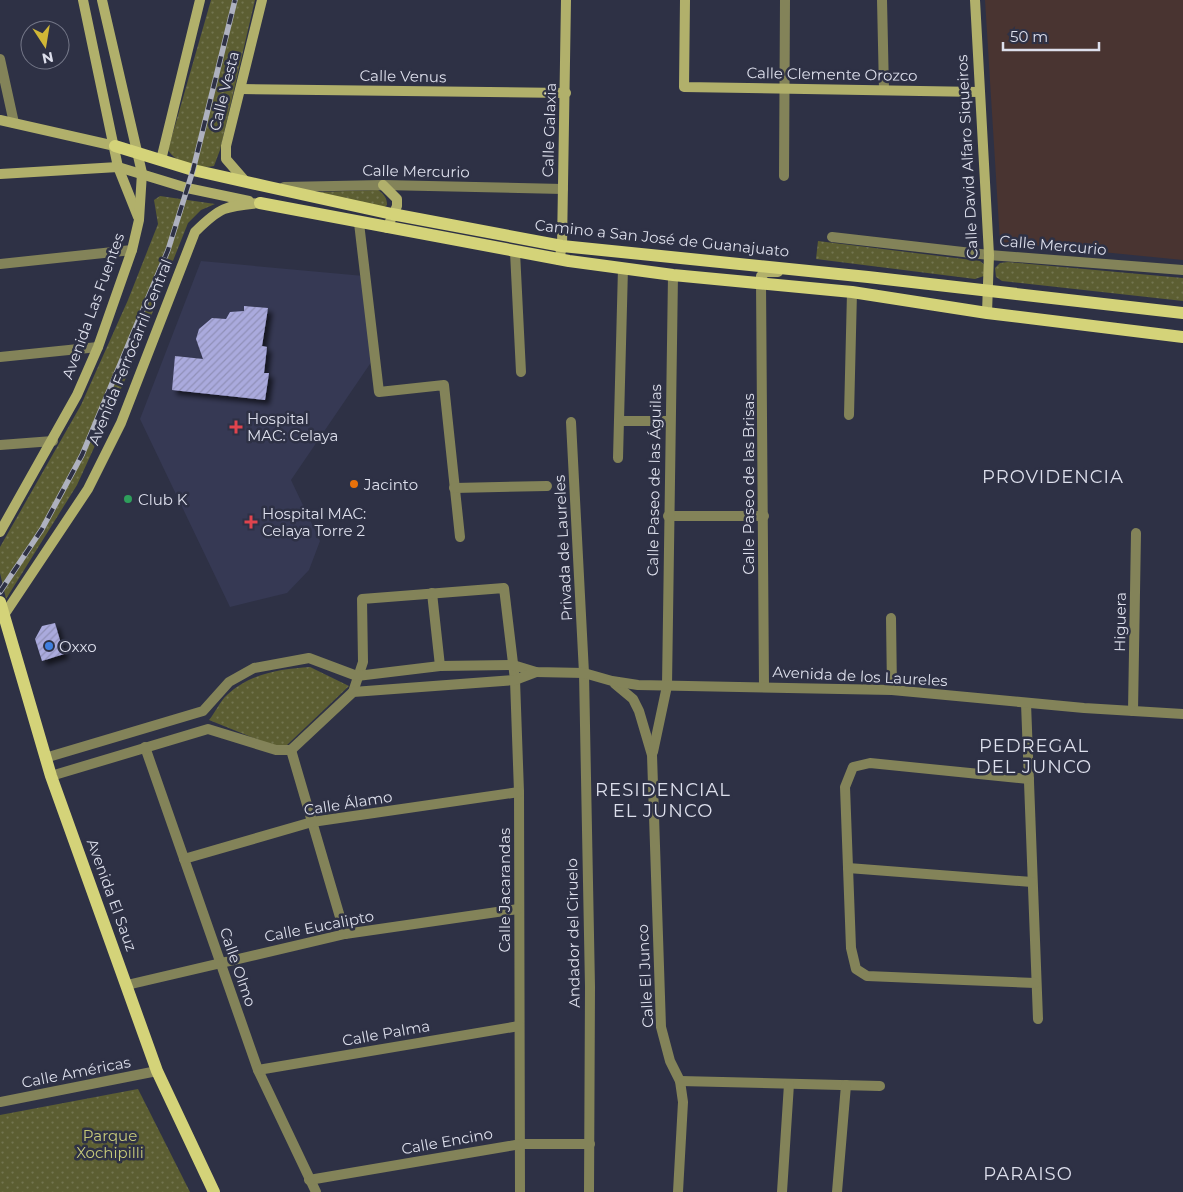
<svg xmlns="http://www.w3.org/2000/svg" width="1183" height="1192" font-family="Montserrat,sans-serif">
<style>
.built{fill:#363954}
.education{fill:#493431}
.grass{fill:url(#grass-dots)}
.building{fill:url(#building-hatch);filter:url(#shadow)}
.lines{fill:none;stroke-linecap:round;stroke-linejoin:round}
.street{stroke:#838359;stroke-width:10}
.secondary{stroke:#b1b06b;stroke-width:10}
.primary{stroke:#d4d379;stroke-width:12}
.rail-casing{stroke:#aeb1bf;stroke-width:5.5}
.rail{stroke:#2e3145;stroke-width:4;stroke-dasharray:11;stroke-linecap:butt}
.health-dot{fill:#e0444e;stroke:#2e3145;stroke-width:2}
.food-dot{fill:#e8710a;stroke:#2e3145;stroke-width:2}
.leisure-dot{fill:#2e9e5b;stroke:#2e3145;stroke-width:2}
.shop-dot{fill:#3f7fe0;stroke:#2e3145;stroke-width:2}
.labels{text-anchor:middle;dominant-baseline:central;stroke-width:5;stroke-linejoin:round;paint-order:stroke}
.street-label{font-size:15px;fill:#dddfec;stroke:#2e3145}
.poi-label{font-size:15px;fill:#dddfec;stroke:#2e3145;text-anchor:start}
.park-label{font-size:15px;fill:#c7ca7a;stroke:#2e3145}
.quarter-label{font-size:18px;letter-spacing:1px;fill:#dddfec;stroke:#2e3145}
</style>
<defs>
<pattern id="grass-dots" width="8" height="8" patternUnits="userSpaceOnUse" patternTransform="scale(1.25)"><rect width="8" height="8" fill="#5c5e32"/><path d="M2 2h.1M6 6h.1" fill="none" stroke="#737550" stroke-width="1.8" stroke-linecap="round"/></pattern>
<pattern id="building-hatch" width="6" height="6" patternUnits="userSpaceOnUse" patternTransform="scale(1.25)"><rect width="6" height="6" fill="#aad"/><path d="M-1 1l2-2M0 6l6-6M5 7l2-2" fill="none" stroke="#9090b8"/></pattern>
<filter id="shadow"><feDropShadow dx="4.5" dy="4.5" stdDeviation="2.5" flood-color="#0009"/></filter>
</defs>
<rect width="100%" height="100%" fill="#2e3145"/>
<polygon class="built" points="201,261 364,276 374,358 291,480 320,541 309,570 287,593 230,607 140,419"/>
<polygon class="education" points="985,0 1183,0 1183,260 1000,242"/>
<g class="grass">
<path d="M211,0h44l-35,150 -6,16c-15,3 -38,-2 -46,-16z"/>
<path d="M378,190c6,4 9,8 9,15l-5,4 -66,-17z"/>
<polygon points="160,196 215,204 201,210 188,223 130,369 77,485 6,599 0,573 0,547 81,405 128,300 158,224 154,200"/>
<polygon points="818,241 980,261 986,266 987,275 975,279 816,259"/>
<polygon points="1008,262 1183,278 1183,301 1002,281 996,277 995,268 1000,263"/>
<path d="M310,667l39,19 -62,59h-16l-62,-25c6,-7 11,-19 18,-25 23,-22 54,-26 83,-28z"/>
<polygon points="138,1089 190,1192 0,1192 0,1115"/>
</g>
<g class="building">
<polygon points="244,306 268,308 262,346 267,347 264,373 269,373 265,400 172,390 175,356 203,359 196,339 199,329 212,318 226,319 230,312 244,311"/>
<polygon points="55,623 64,654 42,661 35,639 42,626"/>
</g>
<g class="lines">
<g class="street">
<polyline points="882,0 884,90"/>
<polyline points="0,59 14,123"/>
<polyline points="784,176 785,0"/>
<polyline points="284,187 383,185 563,189"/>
<polyline points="359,223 379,392 444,385 460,537"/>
<polyline points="832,237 989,255 1183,270"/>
<polyline points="515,252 521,372"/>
<polyline points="0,264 132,250"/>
<polyline points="761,282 764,686"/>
<polyline points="0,357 98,347"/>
<polyline points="849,415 852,292"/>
<polyline points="619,421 670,421"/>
<polyline points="571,422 584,673 590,987 589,1192"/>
<polyline points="0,445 53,441"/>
<polyline points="618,458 623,268"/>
<polyline points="454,488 547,486"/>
<polyline points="668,516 764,516"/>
<polyline points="432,593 440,666"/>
<polyline points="891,618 892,690"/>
<polyline points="615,684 633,699 639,711 652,755 661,1027 670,1061 680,1081 683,1102 678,1192"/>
<polyline points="353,692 363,662 362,599 504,588 515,680 519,792 520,1192"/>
<polyline points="1026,703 1038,1019"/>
<polyline points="1133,711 1136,533"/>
<polyline points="145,747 258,1070 316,1192"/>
<polyline points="291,750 345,934"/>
<polyline points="653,752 667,686 673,275"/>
<polyline points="45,758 203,711 229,682 254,668 309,658 357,676 440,666 513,665 536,672 584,673 612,681 638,685 892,690 1084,708 1183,714"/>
<polyline points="51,776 208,729 276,750 291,750 353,692 515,680 536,672"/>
<polyline points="1029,779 870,763 853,767 845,787 851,948 856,969 867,976 1035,983"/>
<polyline points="184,859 312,822 519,792"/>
<polyline points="848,868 1032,882"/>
<polyline points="127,985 345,934 518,909"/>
<polyline points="258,1070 519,1026"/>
<polyline points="680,1081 880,1086"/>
<polyline points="0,1102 157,1071"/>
<polyline points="309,1180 521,1144 590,1144"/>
<polyline points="782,1192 789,1084"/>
<polyline points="837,1192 846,1085"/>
</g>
<g class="secondary">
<polyline points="83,0 118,167 138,217"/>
<polyline points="685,0 684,87 978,92"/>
<polyline points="975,0 989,255 987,313"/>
<polyline points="241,89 566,93"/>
<polyline points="0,120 115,146"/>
<polyline points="161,160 200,0"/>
<polyline points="0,174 118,167 187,188 249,201"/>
<polyline points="246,182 226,159 226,146 262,0"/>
<polyline points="383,185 397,199 397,206 387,228"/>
<polyline points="559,260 562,246 566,0"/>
<polyline points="761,282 761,276 766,272 778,272"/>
<polyline points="0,532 77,395 98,347 132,250 139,220 142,173 102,0"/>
<path d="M2,618l86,-129 33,-66 74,-191c25,-25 30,-26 65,-29"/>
</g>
<g class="primary">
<polyline points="115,146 193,170 269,187 392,214 562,246 868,277 1183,313"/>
<polyline points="260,203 569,261 673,275 852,292 987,313 1183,337"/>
<polyline points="0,602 51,776 157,1071 214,1192"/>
</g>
<g class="rail-casing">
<polyline id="rail" points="0,592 42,529 82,455 168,250 193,170 235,0"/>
</g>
<use href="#rail" class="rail"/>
</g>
<g class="health-dot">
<path d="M233.5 419.5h5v5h5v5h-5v5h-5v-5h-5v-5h5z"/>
<path d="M248.5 514.5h5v5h5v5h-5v5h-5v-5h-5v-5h5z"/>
</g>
<circle class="food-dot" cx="354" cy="484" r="5"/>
<circle class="leisure-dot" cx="128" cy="499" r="5"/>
<circle class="shop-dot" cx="49" cy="646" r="5"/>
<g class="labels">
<g class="street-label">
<text transform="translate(832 74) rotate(1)">Calle Clemente Orozco</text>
<text transform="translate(403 76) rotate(1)">Calle Venus</text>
<text transform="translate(224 91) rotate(-76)">Calle Vesta</text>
<text transform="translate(549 130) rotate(-88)">Calle Galaxia</text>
<text transform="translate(967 157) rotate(-93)">Calle David Alfaro Siqueiros</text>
<text transform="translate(416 171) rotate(1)">Calle Mercurio</text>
<text transform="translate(662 238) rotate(6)">Camino a San José de Guanajuato</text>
<text transform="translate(1053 245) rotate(5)">Calle Mercurio</text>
<text transform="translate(93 306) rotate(-70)">Avenida Las Fuentes</text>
<text transform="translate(130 352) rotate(-68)">Avenida Ferrocarril Central</text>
<text transform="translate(654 480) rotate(-89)">Calle Paseo de las Águilas</text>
<text transform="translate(748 484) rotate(-90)">Calle Paseo de las Brisas</text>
<text transform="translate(563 548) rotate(-93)">Privada de Laureles</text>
<text transform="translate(1120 622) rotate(-89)">Higuera</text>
<text transform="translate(860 676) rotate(3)">Avenida de los Laureles</text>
<text transform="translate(348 803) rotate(-9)">Calle Álamo</text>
<text transform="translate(504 890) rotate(-90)">Calle Jacarandas</text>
<text transform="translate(112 895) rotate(70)">Avenida El Sauz</text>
<text transform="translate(319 926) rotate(-11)">Calle Eucalipto</text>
<text transform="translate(573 933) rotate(-91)">Andador del Ciruelo</text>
<text transform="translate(238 967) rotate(71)">Calle Olmo</text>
<text transform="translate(645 976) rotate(-93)">Calle El Junco</text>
<text transform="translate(386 1033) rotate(-10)">Calle Palma</text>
<text transform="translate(76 1072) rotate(-11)">Calle Américas</text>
<text transform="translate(447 1141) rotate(-10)">Calle Encino</text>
</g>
<g class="poi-label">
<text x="247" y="418">Hospital<tspan x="247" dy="17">MAC: Celaya</tspan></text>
<text x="364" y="484">Jacinto</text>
<text x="138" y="499">Club K</text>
<text x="262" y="513">Hospital MAC:<tspan x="262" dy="17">Celaya Torre 2</tspan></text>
<text x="59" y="646">Oxxo</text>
</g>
<g class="park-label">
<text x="110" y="1135">Parque<tspan x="110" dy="17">Xochipilli</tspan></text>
</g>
<g class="quarter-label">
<text x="1053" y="477">PROVIDENCIA</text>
<text x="1034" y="746">PEDREGAL<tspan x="1034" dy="21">DEL JUNCO</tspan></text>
<text x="663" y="790">RESIDENCIAL<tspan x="663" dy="21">EL JUNCO</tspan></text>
<text x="1028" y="1174">PARAISO</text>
</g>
</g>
<g transform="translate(45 45) rotate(168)"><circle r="24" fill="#2e3145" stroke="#747788"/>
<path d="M0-4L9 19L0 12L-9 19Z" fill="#d0b736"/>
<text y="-8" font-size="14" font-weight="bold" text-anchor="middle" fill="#dddfec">N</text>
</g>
<path d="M1003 42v8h96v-8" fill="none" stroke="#dddfec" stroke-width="2.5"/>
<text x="1010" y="42" font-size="15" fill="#dddfec" stroke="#2e3145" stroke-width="4" paint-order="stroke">50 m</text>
</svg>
